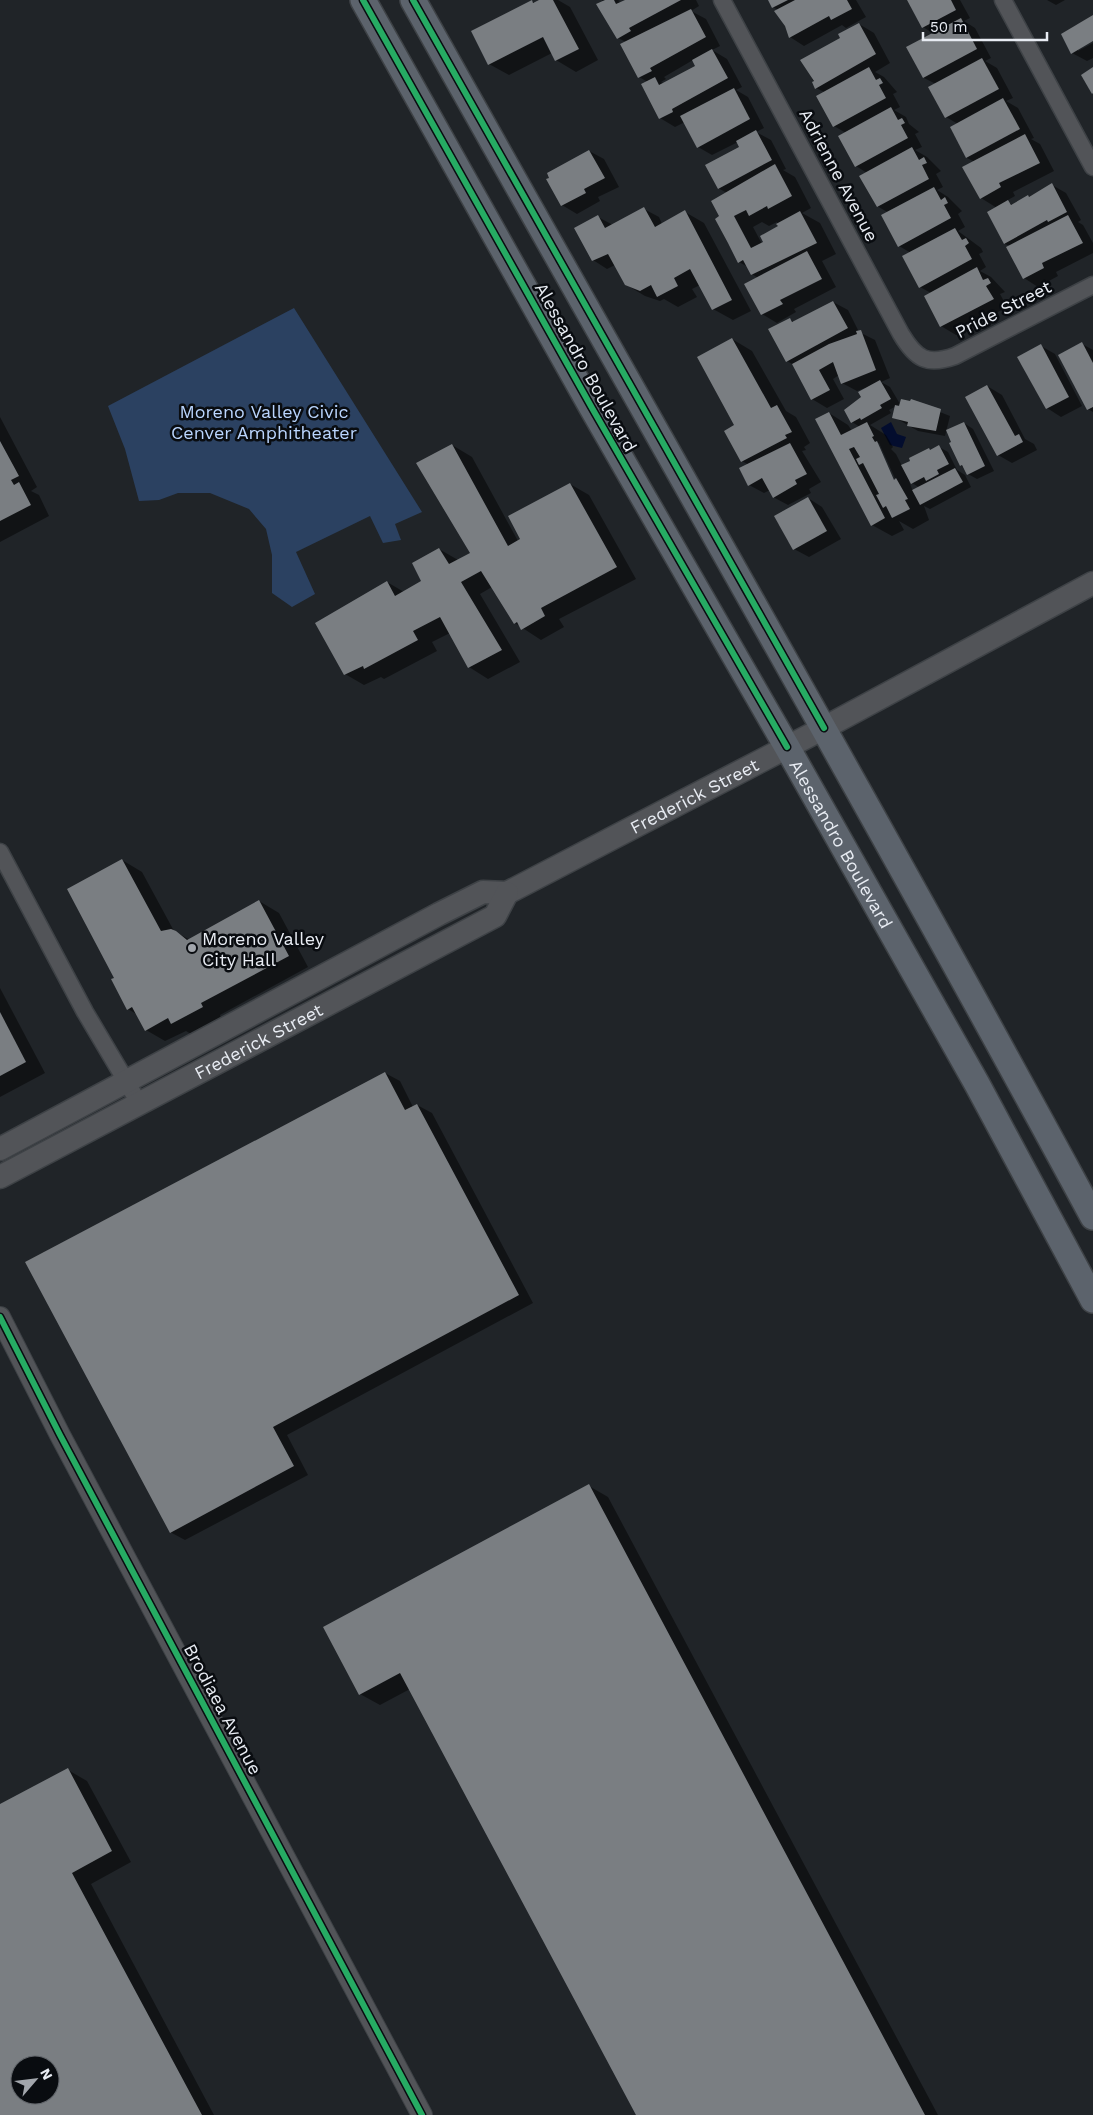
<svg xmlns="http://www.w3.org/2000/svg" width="1093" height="2115" font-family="'Work Sans',sans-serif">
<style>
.green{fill:#2b4161}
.water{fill:#030d2e}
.shadow{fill:#0007;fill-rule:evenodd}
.building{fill:#7a7e82;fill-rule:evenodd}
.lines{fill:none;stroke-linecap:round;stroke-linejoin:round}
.minor-casing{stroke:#3e4246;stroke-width:19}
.tertiary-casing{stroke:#3e4246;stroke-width:22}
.secondary-casing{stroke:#3e4246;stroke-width:25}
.primary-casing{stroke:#3e4246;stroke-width:28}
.minor{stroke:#525458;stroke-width:16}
.tertiary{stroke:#525458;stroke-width:20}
.secondary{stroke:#525458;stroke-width:22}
.primary{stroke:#5c636c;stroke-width:25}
.cycleway-casing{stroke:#090c10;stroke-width:9}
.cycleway{stroke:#26ab63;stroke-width:6}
.poi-dot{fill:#a2a6ac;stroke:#090c10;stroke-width:2}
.labels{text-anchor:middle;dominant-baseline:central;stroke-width:5;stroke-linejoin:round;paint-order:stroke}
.street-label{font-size:18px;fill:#e8ecf3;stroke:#090c10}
.park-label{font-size:18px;fill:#bad5fe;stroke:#090c10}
.poi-label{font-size:18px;fill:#e8ecf3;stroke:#090c10;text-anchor:start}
</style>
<rect width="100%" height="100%" fill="#202428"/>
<polygon class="green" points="294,308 422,512 395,524 401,540 383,543 370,516 296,552 315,594 292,607 272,593 272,555 266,529 249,509 210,493 178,493 159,500 139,501 125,449 108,406"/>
<polygon class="water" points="891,422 897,434 906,437 902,448 890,445 881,428"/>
<g class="shadow">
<polygon points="542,0 558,0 570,7 598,60 576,72 556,60 552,53 509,75 489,64 531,1 536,3"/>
<path d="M602,0h18l-2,1 4,2 5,-3h69l3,6 -8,5 15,8 14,27 -8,4 15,9 15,28 -6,3 12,7 16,31 -8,4 15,8 15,29 -3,1 12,7 16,31 -9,5 18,10 16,31 -14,7 14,26 -42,22 2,3 -19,11 -15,-9 -16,-30 12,-6 -6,-4 -4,-7 -9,-5 -18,-46 6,-23 -9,-5 23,-41 -3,-5 -26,13 -14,-8 -13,-25 -10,5 -15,-9 -18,-33 6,-3 -9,-5 -13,-35 -8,-4 -14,-36zM693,60l4,7 -32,17 -4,-2 5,-3 -2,-2zM762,222l7,4 8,-4 2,5 -17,17 -9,-17z"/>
<polygon points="769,0 856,0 866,17 846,28 842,25 804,46 790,37 778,10 773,7"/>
<polygon points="908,0 960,0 970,18 964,21 975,28 991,58 985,61 997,68 1013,98 1006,101 1018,108 1034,138 1031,139 1040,144 1054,171 1013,192 1015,196 1006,201 1013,205 1052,185 1066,193 1081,220 1078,222 1083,225 1093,243 1093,253 1056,272 1058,276 1038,287 1024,278 1010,246 1005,244 988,213 997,208 981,198 975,162 967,158 951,128 958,124 946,117 936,84 924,78 908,48 934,34 923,27"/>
<polygon points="1047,0 1065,0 1056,5"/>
<polygon points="1093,17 1093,40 1078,48 1078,51 1093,43 1093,58 1087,61 1072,53"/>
<polygon points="859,24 874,33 890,63 875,72 884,77 897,92 893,94 900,107 894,110 906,117 909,124 919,132 915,134 922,147 915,150 927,157 941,171 936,174 943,187 937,190 948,197 962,211 958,214 965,227 958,231 981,248 983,252 979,254 986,267 980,271 991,277 1005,292 1000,294 1007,307 956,335 941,326 925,296 931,293 920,287 911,253 899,246 889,213 877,206 867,173 856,166 846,133 834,126 824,92 816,88 808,68"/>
<polygon points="589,151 604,159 619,187 598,197 600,201 577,214 562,205"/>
<polygon points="644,209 659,217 662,224 685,212 704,223 751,311 733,320 713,309 700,285 692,289 697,297 678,307 664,299 660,301 645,296 625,284 615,265 607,269 593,260 598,217 613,225"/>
<path d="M833,302l15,8 11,22 16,8 15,38 -9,4 9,5 10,17 -11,6 2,3 -21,12 16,10 7,12 -2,2 5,5 6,12 37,-19 9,5 9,18 8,5 6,12 -41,22 -6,-3 5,14 -16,9 -14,-8 5,9 -12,6 -20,-11 -43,-112 19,12 4,6 8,-4 -8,-5 13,-34 -8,3 -15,-8 -3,-8 -6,4 11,20 -17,9 -15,-9 -18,-34 -7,-4 3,-42 4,3zM876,443h3l19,42 -2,1zM909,481l11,7 -5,2 -3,-1z"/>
<polygon points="732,339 752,351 786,411 796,417 810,443 804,447 806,450 802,451 821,482 809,489 811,493 788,505 773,497 770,490 764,493 749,485 749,465 742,461 736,425"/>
<polygon points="1082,344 1093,350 1093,412 1088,409 1059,356"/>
<polygon points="1041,346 1055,354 1082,406 1061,417 1047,408"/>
<polygon points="987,386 1002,395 1025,439 1034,444 1037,450 1012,463 998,455"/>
<polygon points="912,401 950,416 945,436 918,431 894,417"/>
<polygon points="0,417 37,487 31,491 39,495 49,516 0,542"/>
<polygon points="964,423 973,429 994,471 977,479 968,474 961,465 953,442"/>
<polygon points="452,445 472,457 518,541 570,484 589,495 636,579 559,619 564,627 541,640 515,623 492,587 480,594 520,662 488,679 469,667 450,633 432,642 437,651 384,679 381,677 364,685 345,674 387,582 404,592 422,582 439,549 458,560 471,553"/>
<polygon points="808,498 822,507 841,539 809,557 794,549"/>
<polygon points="122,860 142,872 174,931 190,940 259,901 279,913 308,967 220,1015 221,1018 191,1034 186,1031 165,1041 146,1030 138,1015 128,1009 116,978"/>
<polygon points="0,988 45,1073 0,1097"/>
<polygon points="385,1073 400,1081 413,1107 417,1105 432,1113 533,1303 287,1435 308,1475 185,1540 170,1532 26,1262"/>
<polygon points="589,1486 608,1497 938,2115 637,2115 410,1689 380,1705 360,1694"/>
<path d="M68,1770l19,11 44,81 -40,22 123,231h-214v-309zM20,2065h30v30h-30z"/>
</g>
<g class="building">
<polygon points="532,0 533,3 539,0 553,0 579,49 555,61 543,37 488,65 471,31"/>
<polygon points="605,0 614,0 616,4 625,0 681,0 629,28 631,31 617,39 596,4"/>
<polygon points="768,0 788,0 772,8"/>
<polygon points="795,0 847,0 852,9 831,20 829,16 789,38 785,26 774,11"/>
<polygon points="907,0 951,0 956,10 922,28"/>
<polygon points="691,9 706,37 650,68 652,71 638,78 620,44"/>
<polygon points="1093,15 1093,41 1071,54 1061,34"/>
<polygon points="961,18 977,49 923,78 906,47"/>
<polygon points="859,23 876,54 815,89 812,82 814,81 800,60 840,38 838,34"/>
<polygon points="712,49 728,78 672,109 673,112 659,119 641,84 655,77 659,85 695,66 692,60"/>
<polygon points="982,58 999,89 945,118 928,87"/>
<polygon points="869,67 876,80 880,78 883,83 879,85 886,98 833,127 816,96"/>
<polygon points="1093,67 1093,93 1092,94 1081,75"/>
<polygon points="734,88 750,119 697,148 680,116"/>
<polygon points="1003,98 1020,129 966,158 950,127"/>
<polygon points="891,107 898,120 902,118 905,123 901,125 908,138 855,167 838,136"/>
<polygon points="756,130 772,160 718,189 705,165 739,147 736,141"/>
<polygon points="1025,134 1040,163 999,183 1001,187 980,199 962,167"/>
<polygon points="912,147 919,160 924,157 927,163 922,165 929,179 877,207 859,176"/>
<polygon points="589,150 605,178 584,189 586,193 561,206 546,179 549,178 547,173"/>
<polygon points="775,164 792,196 768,209 767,206 749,216 746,210 734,216 751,248 763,242 760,236 778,226 776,224 800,211 817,243 751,275 743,260 738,263 728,243 715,219 719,216 711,201"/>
<polygon points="1052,183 1067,212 1048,222 1047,220 1004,244 987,212 1008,200 1011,205 1028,195 1029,197"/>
<polygon points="934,187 941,200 945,197 948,203 944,205 951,218 898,247 881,215"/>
<polygon points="644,207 655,227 685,210 732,300 712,310 690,269 674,278 678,286 657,297 651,285 640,291 625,285 608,254 592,261 574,228 598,215 605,228"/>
<polygon points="1068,215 1083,243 1042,263 1044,268 1023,279 1006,247"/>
<polygon points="955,228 962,240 966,238 969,243 965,246 972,259 919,288 902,256"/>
<polygon points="807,251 822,279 780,300 783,304 761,315 744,284"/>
<polygon points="977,267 983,280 988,278 991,283 986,286 994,299 940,327 924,296"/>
<polygon points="833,301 848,328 786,362 768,329 790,318 792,322"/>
<polygon points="861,330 876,370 841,384 833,362 819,370 830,390 811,400 792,364 829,344 857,334 856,331"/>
<polygon points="732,338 771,408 777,405 792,432 785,435 787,438 741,462 724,431 734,425 697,357"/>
<polygon points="1082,342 1093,363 1093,407 1087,410 1058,355"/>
<polygon points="1041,344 1069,397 1046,409 1017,357"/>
<polygon points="880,380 891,399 880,405 882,408 861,420 860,418 851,423 844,410 861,397 858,392"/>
<polygon points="987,385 1015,436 1019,434 1023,442 997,456 965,397"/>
<polygon points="901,399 910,401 911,399 941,409 936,431 907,426 908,422 892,418 895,405 899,406"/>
<polygon points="829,412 841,435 867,422 874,436 872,437 875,442 877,441 894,480 896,478 908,499 905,500 910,509 892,518 886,506 883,508 876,495 879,494 863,463 859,465 856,459 860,457 854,447 849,449 885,518 871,526 815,419"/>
<polygon points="964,422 985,466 967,475 962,465 960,466 949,443 951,442 946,430"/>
<polygon points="0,441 19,476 11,480 14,485 19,482 31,505 0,521"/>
<polygon points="790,443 807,474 795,480 797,484 773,498 762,478 748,486 739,468"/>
<polygon points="452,444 508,546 520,539 508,516 570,483 617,567 541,608 545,616 521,630 517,622 514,624 481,571 461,582 502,650 468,668 440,617 413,631 418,640 364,669 363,666 344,675 315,623 387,581 395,596 421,581 412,563 439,548 449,564 470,553 416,463"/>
<polygon points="939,445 949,464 937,470 939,474 926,481 924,477 911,484 901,465 910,461 909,458 929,448 930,450"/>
<polygon points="955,468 963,482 920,505 912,490"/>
<polygon points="808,497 827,531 793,550 774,516"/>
<polygon points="122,859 161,931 171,929 176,931 187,940 259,900 289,956 201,1003 203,1007 171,1024 168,1018 145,1031 132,1007 127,1010 111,979 114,978 67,889"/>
<polygon points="0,1012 26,1062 0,1076"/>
<polygon points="385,1072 405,1110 417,1104 519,1295 273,1427 294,1466 170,1533 25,1262"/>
<polygon points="589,1484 925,2115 636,2115 400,1673 359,1695 323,1627"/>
<path d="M68,1768l44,83 -40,22 130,242h-202v-311zM20,2065h30v30h-30z"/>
</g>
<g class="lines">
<g class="minor-casing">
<g id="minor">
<path d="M722,0l179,334c15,25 26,32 54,22l138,-71"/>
<polyline points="1003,0 1093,167"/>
<polyline points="0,852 85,1012 139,1103"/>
</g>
</g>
<g class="tertiary-casing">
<polyline id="tertiary" points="0,1317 60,1435 422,2115"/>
</g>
<g class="secondary-casing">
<g id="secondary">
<path id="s1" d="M0,1149l439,-235 44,-22 24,1 317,-165 269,-145"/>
<path id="s2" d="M0,1177l495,-261 12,-23"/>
</g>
</g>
<g class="primary-casing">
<g id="primary">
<path id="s3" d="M363,0l229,408 195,339 190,337 116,216"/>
<path d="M413,0c227,405 459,808 680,1217"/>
</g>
</g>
<use href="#minor" class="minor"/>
<use href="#tertiary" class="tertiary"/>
<use href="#secondary" class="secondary"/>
<use href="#primary" class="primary"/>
<g class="cycleway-casing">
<g id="cycleway">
<polyline points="363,0 592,408 787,747"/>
<polyline points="413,0 824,728"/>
<polyline points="0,1317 60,1435 422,2115"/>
</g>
</g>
<use href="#cycleway" class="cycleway"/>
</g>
<circle class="poi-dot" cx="192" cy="948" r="5"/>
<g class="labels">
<g class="street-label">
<text transform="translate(839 175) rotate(62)">Adrienne Avenue</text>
<text transform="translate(1003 309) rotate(-27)">Pride Street</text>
<text transform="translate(586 367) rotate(61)">Alessandro Boulevard</text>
<text stroke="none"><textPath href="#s1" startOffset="782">Frederick Street</textPath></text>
<text stroke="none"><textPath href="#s3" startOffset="970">Alessandro Boulevard</textPath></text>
<text stroke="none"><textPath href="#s2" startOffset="292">Frederick Street</textPath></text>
<text transform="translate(223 1709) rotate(62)">Brodiaea Avenue</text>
</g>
<g class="park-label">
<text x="264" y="411">Moreno Valley Civic<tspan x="264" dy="21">Cenver Amphitheater</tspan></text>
</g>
<g class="poi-label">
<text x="202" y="938">Moreno Valley<tspan x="202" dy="21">City Hall</tspan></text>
</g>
</g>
<g transform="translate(35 2080) rotate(62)"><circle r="24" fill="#090c10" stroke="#62666b"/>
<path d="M0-4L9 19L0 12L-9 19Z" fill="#a2a6ac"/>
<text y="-8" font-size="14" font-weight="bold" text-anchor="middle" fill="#e8ecf3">N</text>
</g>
<path d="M923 32v8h124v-8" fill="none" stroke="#e8ecf3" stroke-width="2.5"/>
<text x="930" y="32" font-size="15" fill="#e8ecf3" stroke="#090c10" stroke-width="4" paint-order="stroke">50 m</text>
</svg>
